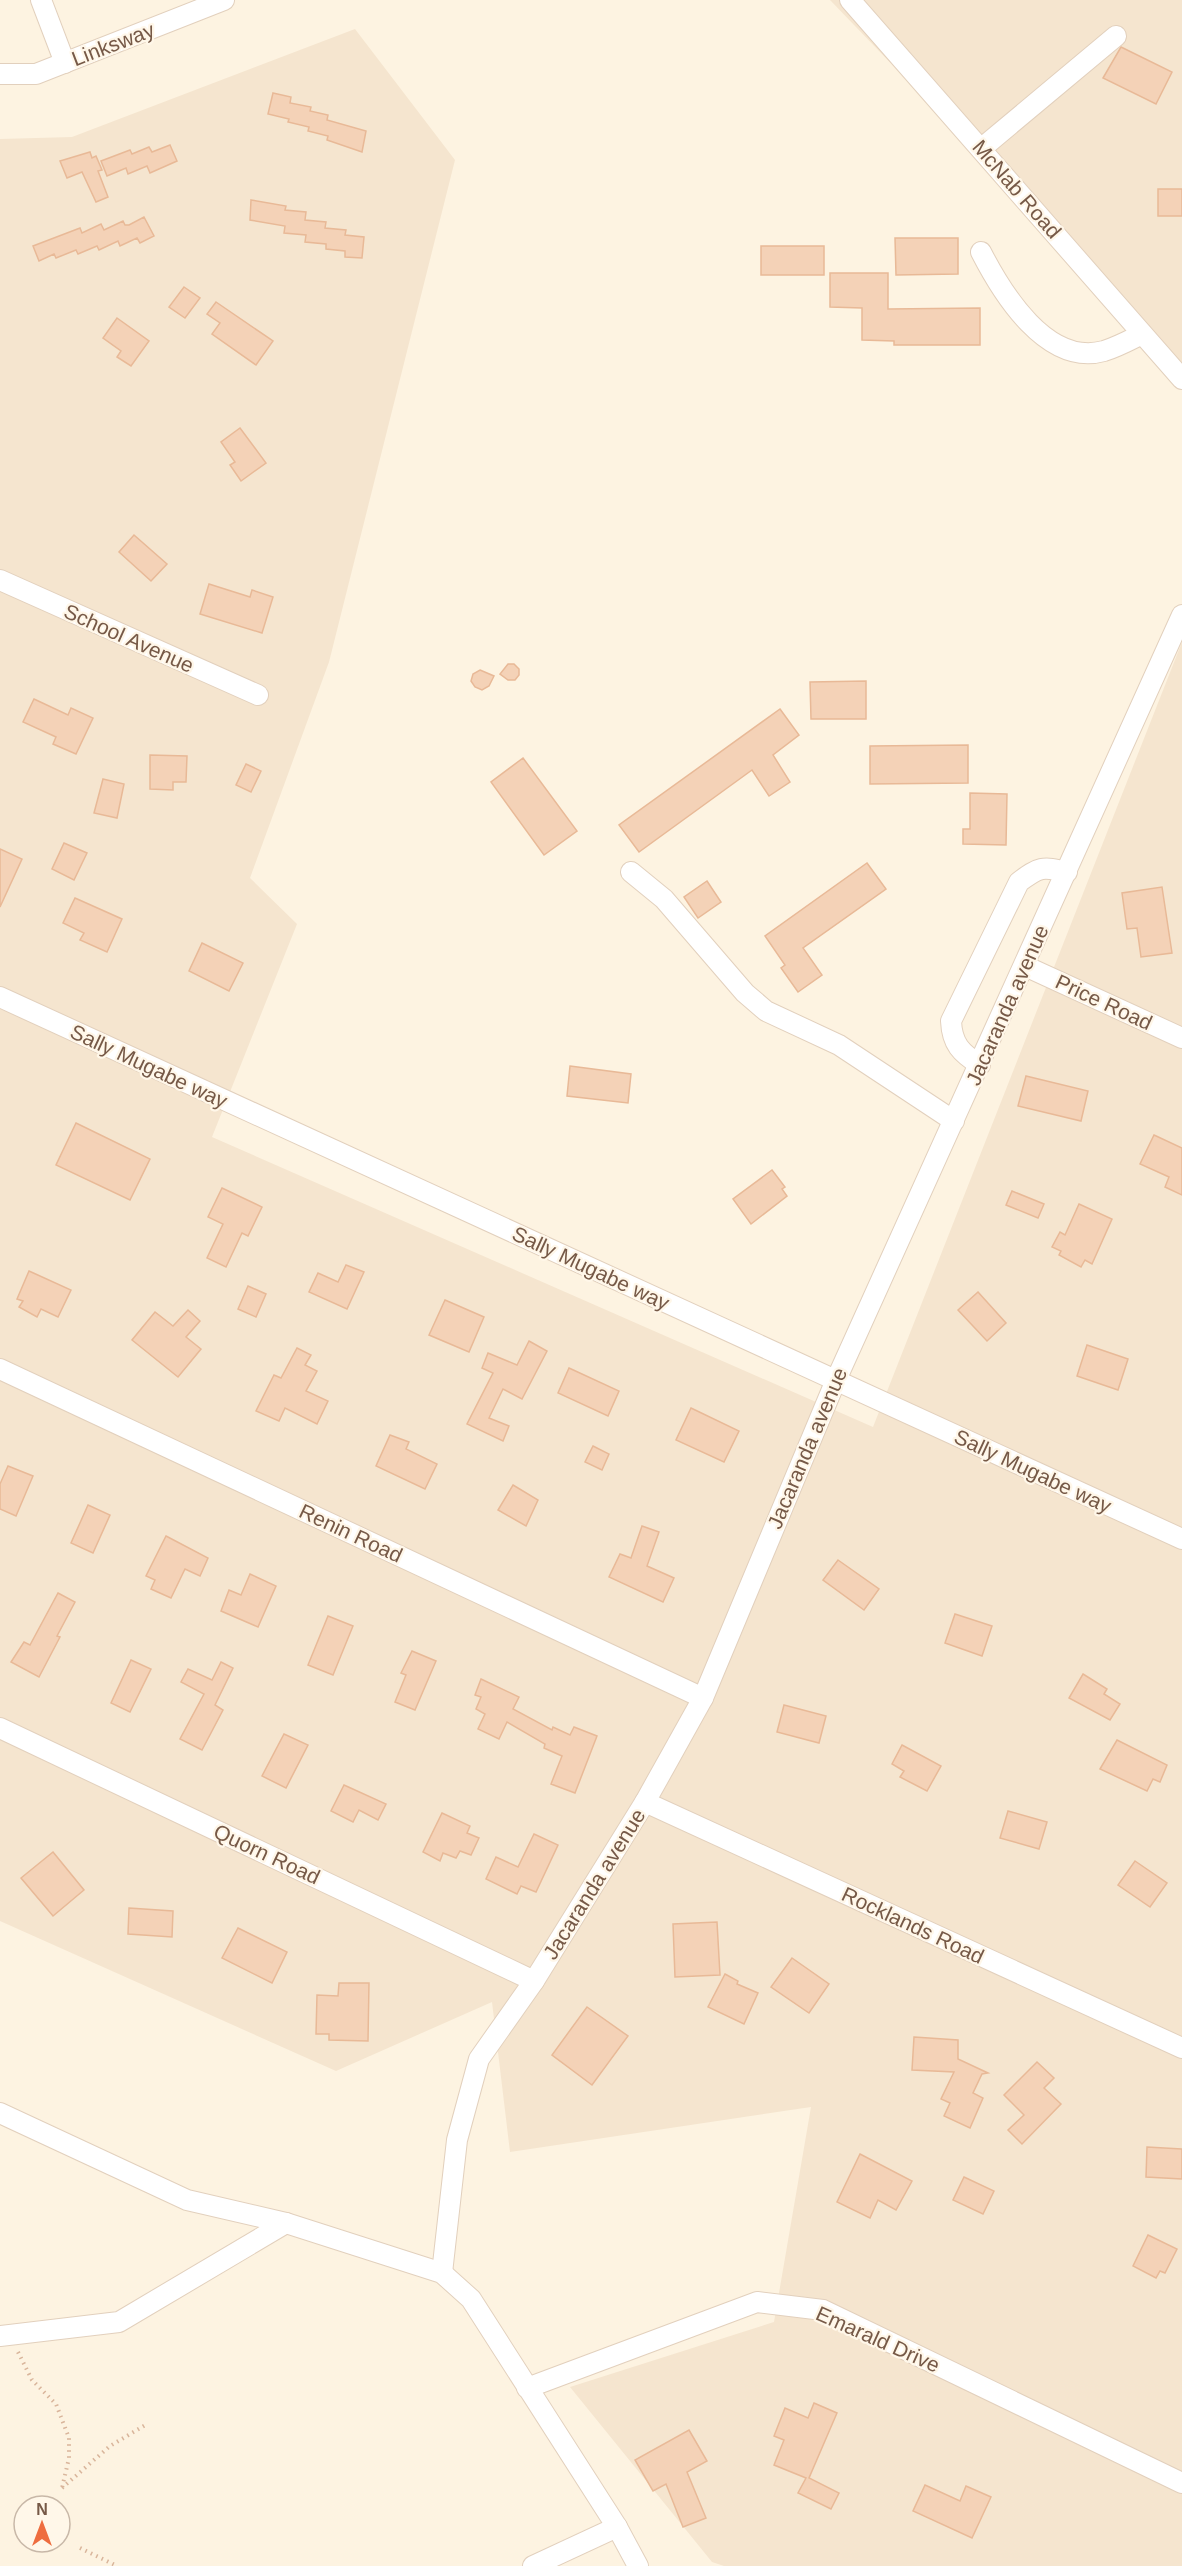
<svg xmlns="http://www.w3.org/2000/svg" width="1182" height="2566" font-family="Helvetica,sans-serif">
<style>
.residential{fill:#f5e5cf}
.building{fill:#f4d2b7;stroke:#e8b997;stroke-width:1.5}
.lines{fill:none;stroke-linecap:round;stroke-linejoin:round}
.minor-casing{stroke:#e2d0bd;stroke-width:22}
.path{stroke:#d9b59b;stroke-width:4;stroke-dasharray:1.5 4.5;stroke-linecap:butt}
.minor{stroke:#fff;stroke-width:20}
.labels{text-anchor:middle;dominant-baseline:central;stroke-width:4.5;stroke-linejoin:round;paint-order:stroke}
.street-label{font-size:21px;fill:#765947;stroke:#fff7e9}
</style>
<rect width="100%" height="100%" fill="#fdf3e1"/>
<g class="residential">
<polygon points="830,0 1182,0 1182,366"/>
<polygon points="355,29 455,160 329,662 250,878 297,924 212,1137 873,1427 1182,642 1182,2566 724,2566 712,2562 570,2387 774,2322 811,2107 510,2152 492,2002 336,2071 0,1921 0,139 72,137"/>
</g>
<g class="building">
<polygon points="1121,47 1172,72 1156,104 1103,78"/>
<polygon points="273,93 291,97 290,103 311,107 310,111 328,115 327,120 366,131 362,152 327,140 328,136 308,131 309,127 288,122 289,119 268,114"/>
<polygon points="170,145 177,161 150,173 147,166 128,174 126,168 107,176 101,161 130,150 132,154 149,147 152,152"/>
<polygon points="90,152 92,158 96,156 102,170 98,171 108,197 96,202 82,172 67,178 60,161"/>
<rect x="1158" y="189" width="24" height="27"/>
<polygon points="251,200 286,206 285,210 306,212 305,220 326,222 325,228 346,230 345,235 364,237 362,258 345,257 345,251 326,249 326,244 305,242 306,235 284,233 285,226 250,220"/>
<polygon points="144,217 154,236 140,243 137,238 120,246 118,241 99,250 97,246 78,254 76,250 56,258 54,254 39,261 33,246 80,228 82,233 101,224 104,230 123,221 125,225 129,225"/>
<polygon points="895,238 958,238 958,274 896,275"/>
<rect x="761" y="246" width="63" height="29"/>
<polygon points="830,273 888,273 888,309 980,308 980,345 894,345 894,341 862,340 862,308 830,307"/>
<polygon points="184,287 200,298 185,318 169,307"/>
<polygon points="216,302 273,341 256,365 212,334 220,323 207,314"/>
<polygon points="117,318 149,341 131,366 117,357 121,351 103,338"/>
<polygon points="240,428 266,463 241,481 230,465 235,462 221,442"/>
<polygon points="134,535 167,564 151,581 119,552"/>
<polygon points="209,584 250,597 252,590 273,597 262,633 200,614"/>
<polygon points="508,664 514,664 519,669 519,675 515,680 508,680 500,674"/>
<polygon points="480,670 494,676 489,686 482,690 475,687 471,681 473,674"/>
<polygon points="866,681 866,719 811,719 810,682"/>
<polygon points="34,699 68,715 71,708 93,718 76,754 53,744 56,737 23,722"/>
<polygon points="780,709 799,735 773,755 790,782 769,796 752,770 639,852 619,825"/>
<polygon points="968,745 968,783 870,784 870,746"/>
<polygon points="150,755 187,756 186,782 173,782 173,790 150,789"/>
<polygon points="523,758 577,831 544,855 491,782"/>
<polygon points="246,764 261,771 251,792 236,785"/>
<polygon points="103,779 124,784 117,818 94,813"/>
<polygon points="970,793 1007,794 1006,845 963,844 963,829 970,829"/>
<polygon points="64,843 87,853 74,880 52,869"/>
<polygon points="0,849 22,859 0,907"/>
<polygon points="867,863 886,889 803,948 822,975 798,992 781,968 785,965 765,936"/>
<polygon points="707,881 721,902 698,918 684,897"/>
<polygon points="1162,887 1172,953 1141,957 1137,928 1127,929 1122,893"/>
<polygon points="75,898 122,919 107,952 80,940 84,933 63,923"/>
<polygon points="202,943 243,963 229,991 189,971"/>
<polygon points="570,1066 631,1074 628,1103 567,1096"/>
<polygon points="1026,1076 1088,1091 1081,1121 1018,1106"/>
<polygon points="76,1123 150,1159 130,1200 56,1165"/>
<polygon points="1154,1135 1182,1148 1182,1195 1165,1187 1169,1177 1140,1164"/>
<polygon points="772,1170 785,1187 782,1189 787,1196 751,1224 733,1199"/>
<polygon points="222,1188 262,1207 248,1236 242,1233 226,1267 207,1258 223,1224 208,1217"/>
<polygon points="1012,1191 1044,1204 1038,1218 1006,1205"/>
<polygon points="1079,1204 1112,1219 1092,1264 1085,1260 1081,1267 1059,1255 1061,1251 1052,1247 1060,1232 1065,1235"/>
<polygon points="346,1265 364,1272 347,1309 309,1292 318,1273 338,1282"/>
<polygon points="29,1271 71,1290 58,1317 41,1309 37,1317 19,1307 23,1301 17,1299"/>
<polygon points="248,1286 266,1294 256,1317 238,1309"/>
<polygon points="978,1292 1006,1323 987,1341 958,1310"/>
<polygon points="445,1300 484,1317 469,1352 429,1335"/>
<polygon points="188,1310 200,1321 186,1337 201,1349 178,1377 132,1340 155,1312 173,1326"/>
<polygon points="529,1341 547,1351 522,1399 503,1389 489,1418 509,1426 503,1441 467,1424 493,1373 482,1368 488,1353 517,1365"/>
<polygon points="1087,1345 1128,1359 1118,1390 1077,1376"/>
<polygon points="297,1348 311,1355 305,1365 317,1371 306,1391 328,1401 317,1424 285,1408 279,1421 256,1411 274,1375 281,1378"/>
<polygon points="569,1368 619,1391 608,1416 558,1393"/>
<polygon points="691,1408 739,1431 724,1462 676,1440"/>
<polygon points="390,1435 409,1442 406,1449 437,1464 425,1489 376,1466"/>
<polygon points="593,1446 609,1454 602,1470 585,1462"/>
<polygon points="8,1466 33,1476 16,1516 0,1509 0,1484"/>
<polygon points="513,1485 538,1500 526,1526 498,1510"/>
<polygon points="88,1505 110,1515 93,1553 71,1543"/>
<polygon points="642,1526 659,1532 647,1566 674,1578 663,1602 609,1577 620,1554 631,1558"/>
<polygon points="166,1536 208,1558 200,1576 185,1569 171,1598 151,1589 155,1580 146,1576"/>
<polygon points="838,1560 879,1589 864,1610 823,1580"/>
<polygon points="250,1574 276,1586 258,1627 221,1611 229,1590 241,1595"/>
<polygon points="58,1593 75,1602 57,1636 60,1637 39,1677 11,1662 24,1642 30,1645"/>
<polygon points="955,1614 992,1626 982,1656 945,1643"/>
<polygon points="328,1616 353,1626 333,1675 308,1665"/>
<polygon points="412,1651 436,1661 415,1710 395,1702 406,1675 401,1673"/>
<polygon points="131,1660 151,1669 130,1712 111,1703"/>
<polygon points="221,1662 233,1668 215,1705 223,1710 202,1750 180,1739 204,1694 181,1682 188,1669 212,1680"/>
<polygon points="1083,1674 1107,1689 1104,1694 1120,1704 1110,1720 1069,1698"/>
<polygon points="481,1679 519,1697 513,1709 552,1730 553,1727 570,1735 574,1727 597,1736 575,1793 551,1784 562,1756 544,1748 545,1744 507,1722 499,1739 478,1729 485,1714 476,1709 481,1697 475,1695"/>
<polygon points="784,1705 826,1716 819,1743 777,1732"/>
<polygon points="284,1734 308,1745 286,1788 262,1776"/>
<polygon points="1117,1740 1167,1765 1160,1782 1153,1779 1147,1791 1100,1769"/>
<polygon points="902,1745 941,1766 927,1791 900,1777 904,1771 892,1764"/>
<polygon points="344,1785 386,1804 378,1820 359,1810 353,1822 331,1811"/>
<polygon points="1008,1811 1047,1822 1039,1849 1000,1838"/>
<polygon points="442,1813 470,1826 467,1833 479,1838 471,1855 460,1851 456,1858 443,1853 440,1861 423,1852"/>
<polygon points="534,1834 558,1845 536,1892 521,1886 517,1894 486,1879 496,1857 518,1867"/>
<polygon points="53,1852 84,1890 53,1916 21,1878"/>
<polygon points="1135,1861 1167,1883 1150,1907 1118,1885"/>
<polygon points="129,1908 173,1911 172,1937 128,1934"/>
<polygon points="717,1922 720,1975 675,1977 673,1924"/>
<polygon points="238,1928 287,1952 272,1983 222,1958"/>
<polygon points="792,1958 829,1984 809,2013 771,1987"/>
<polygon points="725,1974 738,1981 737,1984 758,1993 744,2024 708,2007"/>
<polygon points="339,1983 369,1983 368,2041 329,2040 329,2034 316,2034 317,1995 338,1996"/>
<polygon points="587,2007 628,2036 592,2085 552,2055"/>
<polygon points="914,2037 958,2040 958,2059 988,2073 982,2074 973,2093 983,2098 970,2128 944,2116 950,2103 941,2099 954,2072 912,2070"/>
<polygon points="1037,2062 1054,2078 1044,2088 1061,2104 1022,2144 1008,2130 1024,2115 1004,2095"/>
<polygon points="1147,2147 1182,2149 1182,2179 1146,2177"/>
<polygon points="860,2154 912,2181 896,2210 878,2200 870,2218 837,2202"/>
<polygon points="964,2177 994,2191 983,2214 953,2200"/>
<polygon points="1148,2235 1177,2249 1165,2273 1160,2271 1156,2278 1133,2266"/>
<polygon points="814,2403 837,2413 809,2478 839,2493 831,2509 798,2493 806,2478 774,2465 784,2440 774,2436 785,2408 808,2418"/>
<polygon points="689,2430 707,2461 687,2472 706,2518 683,2527 666,2484 653,2491 635,2460"/>
<polygon points="925,2485 960,2501 966,2486 991,2497 972,2538 913,2511"/>
</g>
<g class="lines">
<g class="minor-casing">
<g id="minor">
<polyline points="41,0 65,63"/>
<polyline points="850,0 1182,379"/>
<polyline points="0,74 36,74 224,0"/>
<polyline points="982,148 1116,36"/>
<path d="M981,252c21,41 66,115 123,99 13,-4 26,-11 38,-17"/>
<polyline points="0,580 258,695"/>
<polyline points="631,872 664,899 745,993 766,1011 839,1045 954,1121"/>
<polyline points="1025,966 1182,1038"/>
<polyline points="0,997 1182,1539"/>
<path d="M980,1065c-19,-12 -28,-21 -29,-44l68,-139c20,-15 23,-16 48,-10"/>
<polyline points="0,1369 703,1698"/>
<polyline points="0,1728 534,1981"/>
<polyline points="645,1802 1182,2048"/>
<polyline points="0,2113 187,2200 286,2223 442,2273 471,2299 617,2527 638,2566"/>
<polyline points="442,2273 457,2140 479,2059 534,1981 645,1802 703,1698 836,1380 1182,615"/>
<polyline points="0,2336 119,2322 286,2223"/>
<polyline points="527,2388 757,2302 823,2310 1182,2483"/>
<polyline points="533,2566 617,2527"/>
</g>
</g>
<g class="path">
<polyline points="18,2352 32,2380 56,2404 69,2438 69,2458 62,2488"/>
<polyline points="62,2488 110,2446 147,2424"/>
<polyline points="80,2548 117,2566"/>
</g>
<use href="#minor" class="minor"/>
</g>
<g class="labels">
<g class="street-label">
<text transform="translate(113 44) rotate(-21)">Linksway</text>
<text transform="translate(1017 189) rotate(49)">McNab Road</text>
<text transform="translate(129 638) rotate(24)">School Avenue</text>
<text transform="translate(1104 1002) rotate(25)">Price Road</text>
<text transform="translate(1007 1005) rotate(-66)">Jacaranda avenue</text>
<text transform="translate(149 1066) rotate(25)">Sally Mugabe way</text>
<text transform="translate(591 1268) rotate(25)">Sally Mugabe way</text>
<text transform="translate(807 1448) rotate(-67)">Jacaranda avenue</text>
<text transform="translate(1033 1471) rotate(25)">Sally Mugabe way</text>
<text transform="translate(351 1533) rotate(25)">Renin Road</text>
<text transform="translate(267 1854) rotate(25)">Quorn Road</text>
<text transform="translate(594 1884) rotate(-58)">Jacaranda avenue</text>
<text transform="translate(913 1925) rotate(25)">Rocklands Road</text>
<text transform="translate(878 2339) rotate(24)">Emarald Drive</text>
</g>
</g>
<g transform="translate(42 2524)"><circle r="28" fill="#fff7e9" stroke="#c8b8a8" stroke-width="1.5"/>
<path d="M0-4.5L10 22L0 15L-10 22Z" fill="#ee6d3f"/>
<text y="-9" font-size="16" font-weight="bold" text-anchor="middle" fill="#765947">N</text>
</g>
</svg>
